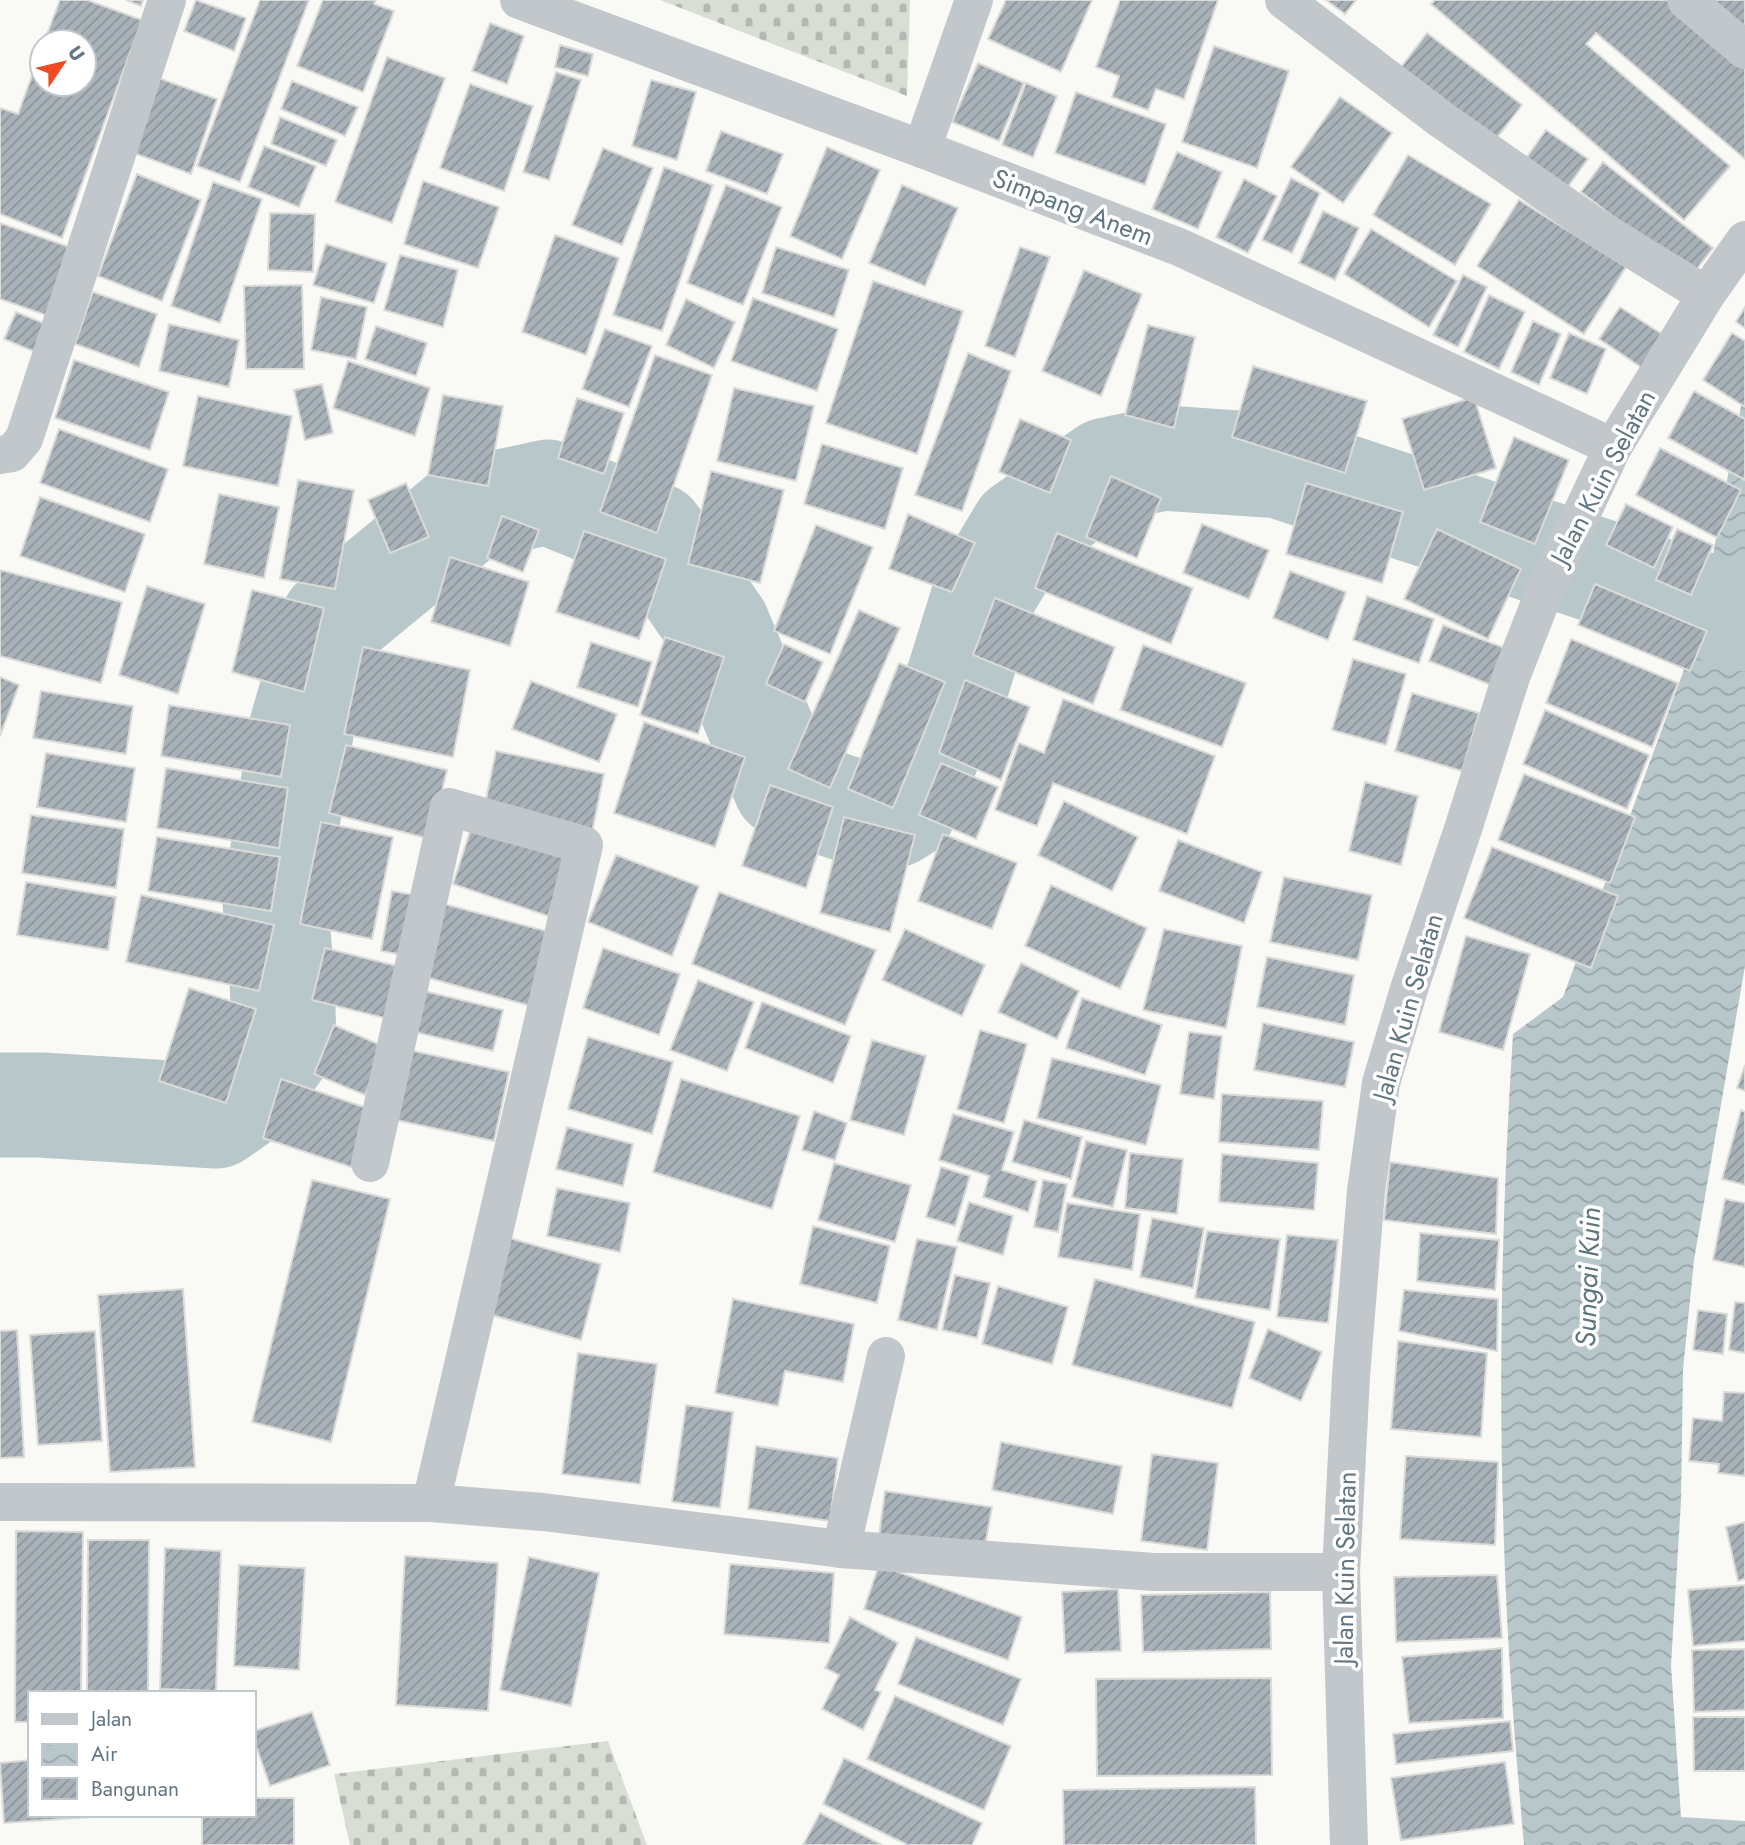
<svg xmlns="http://www.w3.org/2000/svg" width="1745" height="1845" font-family="Jost,sans-serif">
<style>
.cemetery{fill:url(#cemetery-stones)}
.water{fill:url(#water-waves)}
.lines{fill:none;stroke-linecap:round;stroke-linejoin:round}
.river{stroke:#b8c7ca;stroke-width:105}
.building{fill:url(#building-hatch);stroke:#dbdbd8;stroke-width:2}
.minor{stroke:#c2c7cb;stroke-width:38}
.labels{text-anchor:middle;dominant-baseline:central;stroke-width:7;stroke-linejoin:round;paint-order:stroke}
.street-label{font-size:26px;fill:#627683;stroke:#fff}
.water-label{font-size:28px;font-style:italic;fill:#5d767d;stroke:#fff}
</style>
<defs>
<pattern id="cemetery-stones" width="16" height="16" patternUnits="userSpaceOnUse" patternTransform="scale(1.75)"><rect width="16" height="16" fill="#d9ded5"/><path d="M2 7V4a2 2 0 0 1 4 0v3zM10 15v-3a2 2 0 0 1 4 0v3z" fill="#b3b9b2"/></pattern>
<pattern id="water-waves" width="16" height="10" patternUnits="userSpaceOnUse" patternTransform="scale(1.75)"><rect width="16" height="10" fill="#b8c7ca"/><path d="M0 5q4-4 8 0t8 0" fill="none" stroke="#99a6a9"/></pattern>
<pattern id="building-hatch" width="6" height="6" patternUnits="userSpaceOnUse" patternTransform="scale(1.75)"><rect width="6" height="6" fill="#a8b2b8"/><path d="M-1 1l2-2M0 6l6-6M5 7l2-2" fill="none" stroke="#8c959b"/></pattern>
</defs>
<rect width="100%" height="100%" fill="#f9f9f6"/>
<g class="cemetery">
<polygon points="660,0 910,0 907,96"/>
<polygon points="608,1741 647,1845 350,1845 334,1774"/>
</g>
<path class="water" d="M1745,385v581l-51,294 -11,110 -2,131 -10,164 10,152 64,4v24h-221c-9,-100 -17,-201 -20,-302 -6,-169 -2,-339 9,-509l50,-37 136,-368z"/>
<g class="lines">
<path class="river" d="M0,1105h41l175,11 30,-21 38,-53 -2,-65 -7,-75 27,-176 31,-105 136,-112 79,-17 106,43 64,92 67,158c26,10 83,38 109,30 2,-1 8,-5 10,-6l54,-129 28,-90 36,-60 85,-60 57,-12 116,8 465,153"/>
</g>
<g class="building">
<polygon points="60,0 87,0 142,20 62,238 0,214 0,108 18,114 42,48 42,84 84,84 84,42 44,42"/>
<polygon points="126,0 143,0 141,6"/>
<polygon points="196,0 246,18 234,51 184,31"/>
<polygon points="260,0 309,0 240,182 197,166"/>
<polygon points="323,0 376,0 374,4 394,11 363,92 297,66"/>
<polygon points="1006,0 1092,0 1061,72 988,39"/>
<polygon points="1120,0 1218,0 1184,99 1156,89 1148,110 1112,97 1119,76 1096,67"/>
<polygon points="1326,0 1356,0 1345,14"/>
<polygon points="1435,0 1667,0 1745,66 1745,159 1596,33 1586,44 1730,166 1684,220 1431,4"/>
<polygon points="1707,0 1745,0 1745,34"/>
<polygon points="490,23 524,36 507,84 472,71"/>
<polygon points="1427,33 1522,105 1493,143 1399,70"/>
<polygon points="560,45 593,54 588,76 555,67"/>
<polygon points="1214,46 1289,71 1257,168 1182,142"/>
<polygon points="387,57 445,78 392,223 335,202"/>
<polygon points="978,63 1024,83 999,141 952,122"/>
<polygon points="556,72 581,80 549,180 523,172"/>
<polygon points="153,76 217,99 191,174 128,151"/>
<polygon points="651,80 696,92 677,160 632,146"/>
<polygon points="292,81 358,107 345,136 281,109"/>
<polygon points="1026,83 1057,96 1033,157 1002,145"/>
<polygon points="470,84 533,106 504,191 440,168"/>
<polygon points="1076,92 1166,124 1145,185 1055,153"/>
<polygon points="1340,97 1392,133 1343,203 1291,167"/>
<polygon points="280,117 337,140 326,166 271,144"/>
<polygon points="1546,130 1588,159 1561,196 1520,167"/>
<polygon points="721,131 783,154 767,194 706,171"/>
<polygon points="264,146 316,166 299,207 248,187"/>
<polygon points="827,147 880,170 842,259 790,236"/>
<polygon points="603,148 653,168 622,245 572,225"/>
<polygon points="1177,152 1222,172 1198,229 1152,209"/>
<polygon points="1408,155 1491,204 1455,265 1373,215"/>
<polygon points="1603,162 1713,248 1691,276 1581,192"/>
<polygon points="664,167 713,185 662,331 613,315"/>
<polygon points="137,174 201,200 162,301 98,276"/>
<polygon points="1291,178 1320,193 1292,253 1262,240"/>
<polygon points="1244,179 1277,196 1248,253 1216,237"/>
<polygon points="423,181 499,207 478,268 404,244"/>
<polygon points="213,182 262,199 220,323 171,306"/>
<polygon points="726,185 782,207 743,305 687,283"/>
<polygon points="902,185 958,208 925,286 869,263"/>
<polygon points="1519,200 1626,267 1584,334 1477,266"/>
<polygon points="1323,211 1359,228 1335,280 1299,263"/>
<polygon points="270,213 315,214 313,272 268,270"/>
<polygon points="0,223 81,251 57,319 0,299"/>
<polygon points="1371,229 1457,281 1429,327 1344,274"/>
<polygon points="555,235 619,258 586,355 522,332"/>
<polygon points="326,244 387,263 374,303 313,285"/>
<polygon points="776,247 849,270 834,317 762,293"/>
<polygon points="1020,247 1050,257 1015,357 985,346"/>
<polygon points="400,255 458,270 443,327 384,310"/>
<polygon points="1084,270 1142,294 1101,396 1042,371"/>
<polygon points="1463,275 1487,287 1458,347 1433,335"/>
<polygon points="873,281 963,311 917,454 826,423"/>
<polygon points="302,285 304,369 246,369 244,286"/>
<polygon points="93,292 157,314 139,367 75,344"/>
<polygon points="1489,295 1525,312 1499,369 1464,352"/>
<polygon points="321,297 367,307 356,359 311,350"/>
<polygon points="753,298 838,329 817,391 731,361"/>
<polygon points="686,299 735,322 714,368 666,345"/>
<polygon points="1620,307 1668,338 1647,371 1599,339"/>
<polygon points="1745,307 1745,328 1736,322"/>
<polygon points="16,312 46,324 35,352 4,339"/>
<polygon points="1533,321 1561,334 1539,385 1511,372"/>
<polygon points="169,324 239,340 229,387 159,371"/>
<polygon points="1148,325 1195,337 1174,428 1125,415"/>
<polygon points="376,326 427,343 416,376 365,359"/>
<polygon points="605,329 652,346 629,407 582,389"/>
<polygon points="1569,333 1606,349 1587,394 1550,378"/>
<polygon points="1732,333 1745,341 1745,407 1703,380"/>
<polygon points="968,353 1011,371 962,511 915,495"/>
<polygon points="655,355 712,375 657,533 600,512"/>
<polygon points="74,360 169,392 150,450 55,418"/>
<polygon points="348,361 430,388 415,436 333,408"/>
<polygon points="1253,366 1367,401 1345,473 1232,437"/>
<polygon points="322,384 333,433 305,440 294,390"/>
<polygon points="734,388 814,406 796,481 717,461"/>
<polygon points="1694,391 1745,419 1745,480 1668,438"/>
<polygon points="443,395 503,406 488,486 428,475"/>
<polygon points="198,396 292,416 278,486 183,466"/>
<polygon points="1474,397 1496,468 1424,490 1402,419"/>
<polygon points="577,398 624,413 604,474 558,458"/>
<polygon points="1020,419 1071,440 1050,493 999,472"/>
<polygon points="59,429 168,469 150,522 40,483"/>
<polygon points="1514,437 1569,460 1535,544 1480,522"/>
<polygon points="822,444 903,468 885,529 804,504"/>
<polygon points="1660,448 1741,490 1717,538 1636,495"/>
<polygon points="711,471 784,490 760,583 688,564"/>
<polygon points="1111,476 1161,498 1137,558 1086,537"/>
<polygon points="298,480 354,490 335,589 280,579"/>
<polygon points="406,483 429,537 390,553 368,500"/>
<polygon points="1306,483 1403,512 1382,583 1286,554"/>
<polygon points="219,494 279,507 264,578 204,564"/>
<polygon points="40,497 145,534 125,592 20,556"/>
<polygon points="1626,504 1673,527 1654,568 1606,545"/>
<polygon points="908,514 975,543 952,592 889,569"/>
<polygon points="502,516 539,530 523,572 487,558"/>
<polygon points="1202,524 1269,550 1249,599 1183,573"/>
<polygon points="816,525 873,547 830,654 774,631"/>
<polygon points="1437,529 1521,569 1488,639 1404,599"/>
<polygon points="1677,529 1713,545 1691,595 1656,580"/>
<polygon points="584,531 666,559 639,639 556,612"/>
<polygon points="1057,533 1193,588 1171,644 1035,588"/>
<polygon points="450,557 529,582 510,646 431,622"/>
<polygon points="0,570 122,602 101,683 0,656"/>
<polygon points="1290,571 1346,592 1328,640 1273,618"/>
<polygon points="1595,584 1707,631 1690,671 1578,625"/>
<polygon points="147,586 205,604 178,694 119,675"/>
<polygon points="252,590 324,608 304,692 232,672"/>
<polygon points="1367,596 1434,619 1419,663 1353,640"/>
<polygon points="995,598 1115,647 1093,704 973,655"/>
<polygon points="859,610 900,628 830,788 788,769"/>
<polygon points="1443,625 1505,648 1491,685 1429,661"/>
<polygon points="665,637 724,657 698,734 640,715"/>
<polygon points="1571,639 1678,683 1652,747 1546,703"/>
<polygon points="591,642 652,662 638,707 577,687"/>
<polygon points="784,644 823,662 805,702 766,684"/>
<polygon points="1143,645 1246,683 1222,747 1120,710"/>
<polygon points="363,647 470,670 453,757 344,734"/>
<polygon points="1353,659 1406,674 1386,745 1332,730"/>
<polygon points="899,663 945,682 893,808 848,789"/>
<polygon points="0,677 19,685 0,736"/>
<polygon points="965,680 1030,707 1001,780 939,753"/>
<polygon points="531,681 617,714 599,762 512,729"/>
<polygon points="41,691 133,706 126,754 33,738"/>
<polygon points="1412,693 1479,713 1462,771 1395,751"/>
<polygon points="1063,699 1215,756 1187,834 1053,783 1037,826 995,810 1019,743 1044,753"/>
<polygon points="169,705 290,725 281,777 161,756"/>
<polygon points="1545,710 1649,755 1627,809 1523,764"/>
<polygon points="644,722 745,757 715,847 614,813"/>
<polygon points="346,745 447,770 430,839 329,813"/>
<polygon points="496,751 604,774 592,832 484,809"/>
<polygon points="46,753 135,768 126,822 37,807"/>
<polygon points="941,763 998,787 976,839 919,815"/>
<polygon points="166,768 288,788 279,848 157,828"/>
<polygon points="1524,774 1635,817 1610,883 1498,840"/>
<polygon points="1365,782 1418,796 1401,865 1349,851"/>
<polygon points="770,785 833,807 806,888 742,866"/>
<polygon points="1064,801 1138,837 1112,891 1038,855"/>
<polygon points="31,815 124,829 116,888 22,873"/>
<polygon points="844,817 915,835 890,932 820,913"/>
<polygon points="474,819 570,851 548,916 453,884"/>
<polygon points="321,822 393,837 372,939 300,924"/>
<polygon points="943,834 1017,863 992,929 918,901"/>
<polygon points="157,837 280,857 271,911 148,891"/>
<polygon points="1178,840 1262,872 1244,923 1159,891"/>
<polygon points="1492,847 1618,896 1591,968 1464,918"/>
<polygon points="616,855 699,886 672,956 588,922"/>
<polygon points="1284,877 1372,895 1358,960 1270,942"/>
<polygon points="26,882 116,897 108,950 17,935"/>
<polygon points="1051,885 1147,928 1120,989 1025,946"/>
<polygon points="392,891 426,897 414,957 381,951"/>
<polygon points="719,892 876,950 845,1025 692,964"/>
<polygon points="141,895 274,925 259,991 126,962"/>
<polygon points="444,904 561,935 542,1009 425,977"/>
<polygon points="905,929 985,965 962,1016 882,980"/>
<polygon points="1164,929 1242,946 1226,1028 1143,1010"/>
<polygon points="1466,936 1530,954 1503,1050 1439,1032"/>
<polygon points="325,948 405,968 393,1020 312,1000"/>
<polygon points="603,948 680,974 659,1035 583,1008"/>
<polygon points="1267,957 1354,975 1345,1025 1257,1007"/>
<polygon points="1021,963 1079,991 1057,1039 998,1012"/>
<polygon points="698,980 754,1002 727,1071 670,1050"/>
<polygon points="189,988 256,1009 226,1103 159,1081"/>
<polygon points="420,990 503,1010 493,1051 411,1031"/>
<polygon points="1082,998 1162,1025 1145,1075 1066,1048"/>
<polygon points="762,1002 851,1036 833,1083 745,1048"/>
<polygon points="1263,1023 1354,1042 1345,1087 1254,1070"/>
<polygon points="334,1025 385,1047 365,1095 314,1074"/>
<polygon points="980,1030 1027,1044 1004,1123 957,1109"/>
<polygon points="1189,1032 1222,1036 1214,1099 1180,1094"/>
<polygon points="588,1037 673,1062 652,1134 568,1109"/>
<polygon points="872,1040 926,1056 904,1135 850,1120"/>
<polygon points="405,1049 509,1072 494,1141 391,1119"/>
<polygon points="1052,1058 1161,1085 1146,1145 1037,1118"/>
<polygon points="1745,1065 1745,1091 1737,1088"/>
<polygon points="281,1079 373,1110 354,1168 263,1138"/>
<polygon points="681,1079 800,1116 772,1209 653,1172"/>
<polygon points="1222,1094 1323,1101 1319,1150 1219,1142"/>
<polygon points="1741,1110 1745,1112 1745,1185 1722,1179"/>
<polygon points="814,1111 847,1123 835,1160 802,1150"/>
<polygon points="953,1114 1014,1132 1002,1170 1037,1181 1028,1212 983,1197 989,1176 939,1160"/>
<polygon points="1024,1120 1082,1137 1071,1179 1012,1162"/>
<polygon points="567,1127 633,1144 623,1186 556,1169"/>
<polygon points="1086,1141 1127,1150 1113,1207 1072,1197"/>
<polygon points="1130,1153 1183,1159 1177,1214 1125,1208"/>
<polygon points="1222,1154 1318,1163 1314,1210 1219,1202"/>
<polygon points="1390,1162 1498,1178 1496,1234 1384,1220"/>
<polygon points="834,1163 911,1185 895,1242 818,1220"/>
<polygon points="941,1167 970,1176 955,1226 926,1217"/>
<polygon points="312,1180 390,1199 331,1442 252,1422"/>
<polygon points="1043,1180 1067,1184 1058,1232 1034,1227"/>
<polygon points="557,1188 630,1203 620,1252 547,1236"/>
<polygon points="1725,1199 1745,1203 1745,1267 1713,1260"/>
<polygon points="969,1202 1013,1216 1003,1255 957,1241"/>
<polygon points="1067,1203 1140,1214 1132,1270 1058,1257"/>
<polygon points="1152,1218 1204,1228 1193,1288 1140,1277"/>
<polygon points="813,1226 890,1246 877,1303 800,1284"/>
<polygon points="1207,1231 1280,1239 1270,1310 1195,1298"/>
<polygon points="1420,1233 1499,1240 1495,1290 1417,1281"/>
<polygon points="1287,1235 1338,1240 1328,1323 1277,1317"/>
<polygon points="509,1238 601,1264 581,1340 488,1314"/>
<polygon points="917,1239 957,1247 937,1330 898,1320"/>
<polygon points="955,1275 990,1283 977,1338 942,1330"/>
<polygon points="1095,1279 1255,1322 1232,1408 1072,1365"/>
<polygon points="998,1286 1068,1307 1052,1364 982,1344"/>
<polygon points="183,1289 195,1467 110,1472 98,1295"/>
<polygon points="1404,1290 1498,1299 1497,1351 1399,1331"/>
<polygon points="733,1299 854,1324 843,1382 785,1371 778,1406 715,1393"/>
<polygon points="1735,1302 1745,1303 1745,1353 1729,1350"/>
<polygon points="1698,1310 1727,1314 1723,1354 1693,1350"/>
<polygon points="1268,1329 1322,1352 1301,1401 1249,1378"/>
<polygon points="17,1330 24,1457 0,1458 0,1331"/>
<polygon points="95,1331 102,1441 38,1445 30,1335"/>
<polygon points="1398,1341 1487,1353 1481,1437 1391,1429"/>
<polygon points="578,1353 657,1364 640,1484 562,1474"/>
<polygon points="1724,1392 1745,1393 1745,1476 1718,1473 1719,1464 1689,1461 1693,1418 1722,1421"/>
<polygon points="686,1405 733,1412 720,1508 672,1502"/>
<polygon points="1001,1442 1122,1466 1113,1514 992,1490"/>
<polygon points="756,1446 838,1458 830,1521 748,1509"/>
<polygon points="1152,1454 1218,1463 1207,1550 1141,1541"/>
<polygon points="1406,1456 1498,1462 1495,1545 1400,1539"/>
<polygon points="885,1491 992,1507 984,1552 879,1536"/>
<polygon points="1745,1522 1745,1579 1738,1581 1726,1527"/>
<polygon points="16,1531 83,1532 81,1693 30,1693 30,1722 15,1722"/>
<polygon points="88,1540 149,1540 148,1693 87,1692"/>
<polygon points="165,1548 221,1551 216,1691 160,1689"/>
<polygon points="405,1556 498,1563 488,1711 396,1705"/>
<polygon points="529,1557 599,1573 571,1706 500,1690"/>
<polygon points="730,1564 834,1573 829,1643 724,1634"/>
<polygon points="239,1565 305,1568 299,1670 234,1666"/>
<polygon points="879,1565 1022,1617 1008,1660 864,1609"/>
<polygon points="1497,1575 1502,1638 1396,1642 1394,1577"/>
<polygon points="1745,1585 1745,1641 1693,1646 1688,1590"/>
<polygon points="1118,1589 1121,1651 1065,1653 1062,1592"/>
<polygon points="1270,1592 1271,1649 1143,1652 1141,1595"/>
<polygon points="850,1617 898,1643 875,1690 881,1692 863,1730 822,1709 839,1675 825,1668"/>
<polygon points="916,1637 1021,1679 1003,1725 898,1684"/>
<polygon points="1502,1648 1503,1718 1409,1723 1402,1657"/>
<polygon points="1745,1649 1745,1710 1694,1712 1692,1650"/>
<polygon points="1271,1678 1272,1775 1097,1776 1096,1679"/>
<polygon points="895,1696 1011,1746 984,1810 867,1759"/>
<polygon points="312,1712 330,1765 270,1786 254,1740 254,1731"/>
<polygon points="1693,1717 1745,1717 1745,1771 1694,1771"/>
<polygon points="1510,1721 1513,1751 1396,1764 1393,1734"/>
<polygon points="844,1758 982,1823 972,1845 908,1845 823,1804"/>
<polygon points="30,1760 30,1815 123,1815 4,1823 0,1763"/>
<polygon points="1505,1762 1514,1824 1401,1840 1391,1778"/>
<polygon points="1255,1787 1256,1845 1064,1845 1063,1790"/>
<polygon points="254,1798 294,1798 294,1845 202,1845 202,1815 254,1815"/>
<polygon points="820,1813 882,1845 803,1845"/>
</g>
<g class="lines">
<g class="minor">
<polyline points="519,0 922,149 1179,247 1613,447"/>
<polyline points="1284,0 1442,120 1591,224 1706,295"/>
<polyline points="1686,0 1745,50"/>
<polyline points="922,149 974,0"/>
<polyline points="0,455 12,453 24,439 167,0"/>
<polyline points="370,1163 449,807 584,845 431,1503"/>
<polyline points="0,1502 431,1503 543,1512 841,1549 1154,1572 1341,1572"/>
<polyline points="841,1549 886,1356"/>
<polyline points="1349,1845 1341,1572 1351,1376 1366,1191 1381,1083 1409,989 1464,826 1511,677 1543,595 1613,447 1706,295 1745,240"/>
</g>
</g>
<g class="labels">
<g class="street-label">
<text transform="translate(1073 207) rotate(21)">Simpang Anem</text>
<text transform="translate(1603 477) rotate(-62)">Jalan Kuin Selatan</text>
<text transform="translate(1408 1007) rotate(-74)">Jalan Kuin Selatan</text>
<text transform="translate(1345 1568) rotate(-89)">Jalan Kuin Selatan</text>
</g>
<g class="water-label">
<text transform="translate(1588 1277) rotate(-88)">Sungai Kuin</text>
</g>
</g>
<rect x="28" y="1691" width="228" height="126" fill="#ffffff" stroke="#c0c8cd" stroke-width="2"/>
<rect x="42" y="1714" width="35" height="10" fill="#c2c7cb" stroke="#c0c8cd" stroke-width="2"/>
<text x="91" y="1726" font-size="21" fill="#627683">Jalan</text>
<rect x="42" y="1744" width="35" height="21" fill="url(#water-waves)" stroke="#c0c8cd" stroke-width="2"/>
<text x="91" y="1761" font-size="21" fill="#627683">Air</text>
<rect x="42" y="1778" width="35" height="21" fill="url(#building-hatch)" stroke="#c0c8cd" stroke-width="2"/>
<text x="91" y="1796" font-size="21" fill="#627683">Bangunan</text>
<g transform="translate(63 63) rotate(55)"><circle r="33" fill="#ffffff" stroke="#c0c8cd" stroke-width="2"/>
<path d="M0-5L12 26L0 18L-12 26Z" fill="#ef4a20"/>
<text y="-10" font-size="19" font-weight="bold" text-anchor="middle" fill="#627683">U</text>
</g>
</svg>
